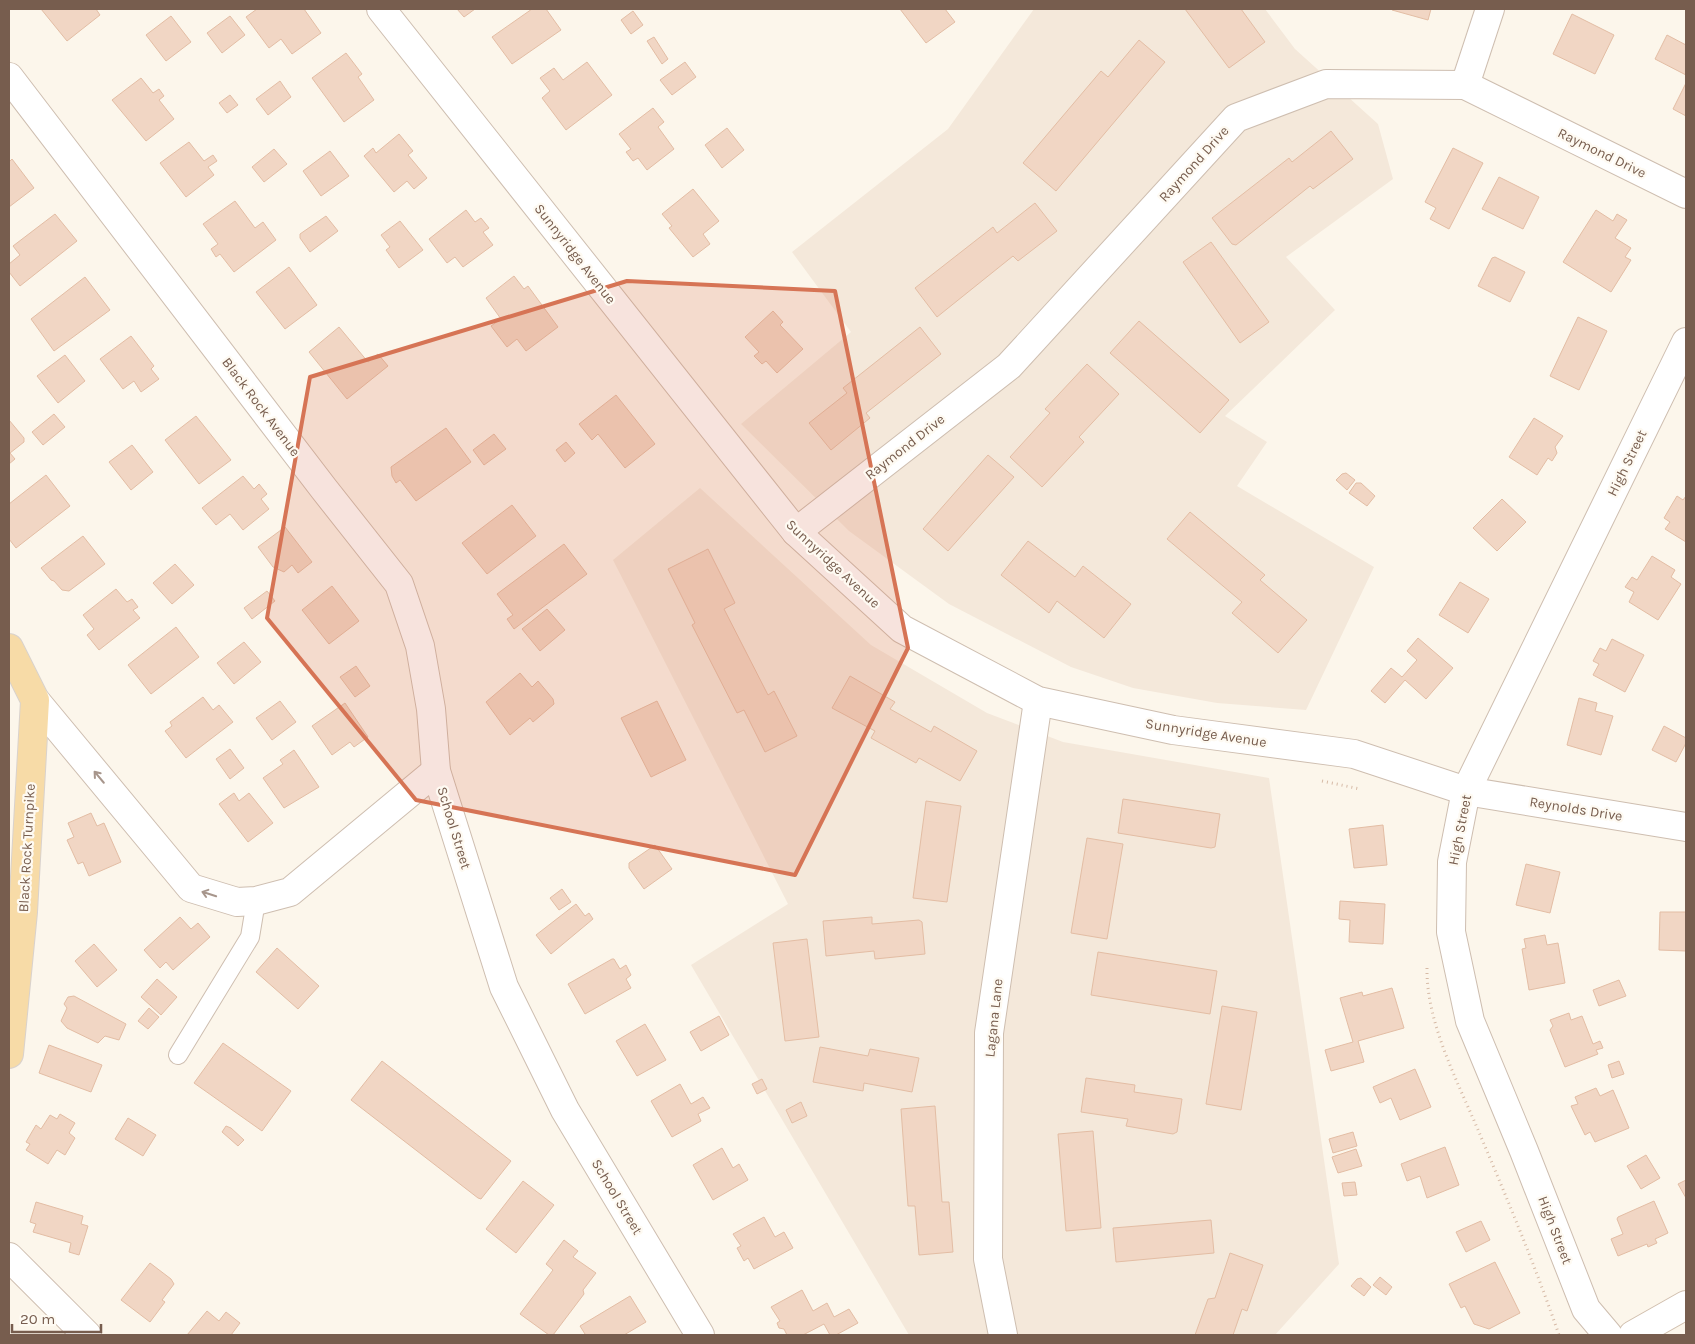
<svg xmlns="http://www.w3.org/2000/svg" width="1695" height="1344" font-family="Karla,sans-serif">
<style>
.residential{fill:#f4e8da}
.building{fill:#f1d6c4;stroke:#e3bda4}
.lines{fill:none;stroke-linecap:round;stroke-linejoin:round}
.lane-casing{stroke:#cebeb0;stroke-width:20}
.street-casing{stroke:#cebeb0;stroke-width:30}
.secondary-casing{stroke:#d1bfae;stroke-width:30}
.primary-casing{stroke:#d9d2cd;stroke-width:30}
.path{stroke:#d6baa6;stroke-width:3;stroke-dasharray:1 4;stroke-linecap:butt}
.lane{stroke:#fff;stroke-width:18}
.street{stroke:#fff;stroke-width:28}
.secondary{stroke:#fff;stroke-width:28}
.primary{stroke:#f7dba7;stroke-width:28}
.oneway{stroke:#a7968c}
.marked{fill:#d67455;fill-opacity:0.2;stroke:#d67455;stroke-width:4;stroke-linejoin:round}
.labels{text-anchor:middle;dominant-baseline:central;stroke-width:4.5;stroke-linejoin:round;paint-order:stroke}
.street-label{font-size:14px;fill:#775d4e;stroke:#fefaf2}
</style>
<rect width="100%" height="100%" fill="#fcf6eb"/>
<g class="residential">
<polygon points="1034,9 1265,9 1295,49 1378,124 1393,179 1286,257 1335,310 1225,416 1267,442 1237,486 1374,567 1306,710 1217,703 1133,688 1071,667 949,604 849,531 741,424 851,332 792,252 948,129"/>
<polygon points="700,488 871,645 987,713 1063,742 1269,778 1339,1264 1275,1335 909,1335 691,965 788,904 613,560"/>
</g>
<g class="building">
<polygon points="41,9 96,9 100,15 67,41"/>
<polygon points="257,9 304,9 321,33 292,54 281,39 269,48 246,17"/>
<polygon points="457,9 475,9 464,17"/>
<polygon points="532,9 546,9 561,30 512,64 492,37"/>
<polygon points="900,9 945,9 955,22 926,43"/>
<polygon points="1185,9 1241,9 1265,42 1229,68"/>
<polygon points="1393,9 1431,9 1428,20 1392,10"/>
<polygon points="633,11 643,25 631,34 621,20"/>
<polygon points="1572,14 1614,35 1595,74 1553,54"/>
<polygon points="171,16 191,42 166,61 146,35"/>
<polygon points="230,16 245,35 222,53 207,33"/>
<polygon points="1667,35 1686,45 1686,75 1655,59"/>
<polygon points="654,37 668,59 662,64 647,41"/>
<polygon points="1139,40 1165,62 1056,191 1023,163 1101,71 1108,77"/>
<polygon points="346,53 362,74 358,77 374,100 344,122 312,78"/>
<polygon points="587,62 612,95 566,130 542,98 550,91 540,78 554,68 563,80"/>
<polygon points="685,62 696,77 672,95 660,80"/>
<polygon points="141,78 153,93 159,89 164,96 159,100 174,119 146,141 112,100"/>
<polygon points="280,81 291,97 268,115 256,99"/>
<polygon points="1686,83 1686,116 1673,109"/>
<polygon points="230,95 238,105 227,113 219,103"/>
<polygon points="653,108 664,122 658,127 674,149 647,170 638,158 633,161 626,152 631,149 619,134"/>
<polygon points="727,128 744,150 722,168 705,145"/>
<polygon points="1331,131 1353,159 1313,189 1310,186 1236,245 1232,244 1212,218 1289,158 1292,162"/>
<polygon points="399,134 413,151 408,155 427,178 414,189 407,181 394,192 364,156 373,148 376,153"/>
<polygon points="189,142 204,161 213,155 217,161 208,167 214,175 186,197 160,163"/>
<polygon points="1453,148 1483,163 1449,229 1430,219 1436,208 1425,202"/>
<polygon points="274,149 287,164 264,182 252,167"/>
<polygon points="330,151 349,176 321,196 303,171"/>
<polygon points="12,159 34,188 9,207 9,162"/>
<polygon points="1499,177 1539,197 1523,229 1482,209"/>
<polygon points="693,189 719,221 703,234 710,244 693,257 669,228 672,226 662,214"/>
<polygon points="235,201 255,228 263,222 276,240 234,272 220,254 216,257 211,249 218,244 203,224"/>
<polygon points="1035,203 1057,231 1018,261 1013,256 937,317 915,288 993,227 997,233"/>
<polygon points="466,210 475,222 481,218 489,228 483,232 493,245 463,267 455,257 447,263 429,239"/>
<polygon points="1596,210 1613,221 1617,214 1627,220 1615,238 1631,248 1625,257 1631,260 1611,292 1563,262"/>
<polygon points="55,214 77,241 20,286 9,272 9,264 20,255 13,246"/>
<polygon points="326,216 338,231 310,252 300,238 300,234"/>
<polygon points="400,221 423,250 399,268 386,250 390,247 381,235"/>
<polygon points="1211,242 1269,322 1240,343 1183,262"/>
<polygon points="1495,257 1525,272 1510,302 1478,286 1492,258"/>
<polygon points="289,267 317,305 285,329 256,292"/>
<polygon points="514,276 524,289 528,286 558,327 526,351 517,339 507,347 491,326 501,319 486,298"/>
<polygon points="85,277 110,310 54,351 31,319"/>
<polygon points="773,311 783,322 780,325 803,349 777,373 766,361 762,364 754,356 759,352 745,337"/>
<polygon points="1578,317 1607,331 1579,390 1550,376"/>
<polygon points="1139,321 1229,400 1200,433 1110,353"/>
<polygon points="339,327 368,362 378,354 388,366 347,399 309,352"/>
<polygon points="920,327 941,354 866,413 870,418 831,450 809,423 847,393 843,388"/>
<polygon points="131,336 154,366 151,369 159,379 141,392 134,381 123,389 100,359"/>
<polygon points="65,355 85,381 58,403 37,376"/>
<polygon points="1087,364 1119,394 1079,437 1084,442 1042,487 1010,457 1050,413 1045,409"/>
<polygon points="616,395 655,444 625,468 598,434 592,440 579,424"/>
<polygon points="54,414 65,427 43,445 32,432"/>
<polygon points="196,416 231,460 199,484 165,440"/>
<polygon points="1534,418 1563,436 1555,447 1557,453 1552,461 1548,458 1537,475 1509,457"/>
<polygon points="9,420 24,438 24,442 10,453 15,459 9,464"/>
<polygon points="446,428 471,462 416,501 400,480 396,483 392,476 391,467"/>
<polygon points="494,434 506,449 484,465 473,450"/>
<polygon points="566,442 575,453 565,462 556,450"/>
<polygon points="132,445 153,472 131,490 109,462"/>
<polygon points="988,455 1014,477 948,551 923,529"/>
<polygon points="1346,473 1355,480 1347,490 1336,480 1342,474"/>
<polygon points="46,475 70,506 16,548 9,539 9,504"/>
<polygon points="243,476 254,489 259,484 267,494 261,499 269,509 243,530 230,514 216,525 202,508"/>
<polygon points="1356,483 1361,483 1375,496 1367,506 1349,493"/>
<polygon points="1677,496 1683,500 1686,496 1686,542 1665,529 1670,522 1664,518"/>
<polygon points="1502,499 1526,522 1497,551 1473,528"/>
<polygon points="512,505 536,536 487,574 462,543"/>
<polygon points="1190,512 1265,575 1260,580 1307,620 1278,653 1232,613 1242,602 1167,539"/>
<polygon points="285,527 312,562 298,573 292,565 284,572 273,567 258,547"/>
<polygon points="83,536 105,564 69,591 62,590 54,581 51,580 41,568"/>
<polygon points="1028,541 1075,577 1083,566 1131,604 1104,638 1057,601 1049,613 1001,575"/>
<polygon points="564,544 587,574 514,629 507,619 513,615 497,594"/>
<polygon points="708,549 735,603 724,609 768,695 774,691 797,736 765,752 744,710 737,713 692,625 695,623 668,569"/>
<polygon points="1652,556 1675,570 1671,577 1681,584 1658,620 1629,602 1634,592 1625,587 1632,577 1637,580"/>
<polygon points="175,564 194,585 172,604 153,583"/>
<polygon points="1460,582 1489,599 1468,633 1439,615"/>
<polygon points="332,586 359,621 329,644 302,610"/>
<polygon points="116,589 127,602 132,599 138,607 133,610 140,618 99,650 87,635 94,629 83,615"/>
<polygon points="267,591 275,601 252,619 244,608"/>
<polygon points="547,609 565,630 540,651 522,629"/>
<polygon points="176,627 199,657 151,694 128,665"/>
<polygon points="1418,638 1453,668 1426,699 1405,680 1385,703 1371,691 1391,668 1402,677 1417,660 1407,651"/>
<polygon points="1612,639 1644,655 1625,692 1593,675 1599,664 1593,661 1600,648 1606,651"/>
<polygon points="244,642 261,662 234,684 217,663"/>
<polygon points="356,666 370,686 355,697 340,677"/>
<polygon points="520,673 532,687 538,681 553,699 554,704 533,722 530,718 510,735 486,702"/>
<polygon points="850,676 895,702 890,709 931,732 934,726 977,751 960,781 919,758 916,763 871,738 875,731 832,708"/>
<polygon points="203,697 213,710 219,705 233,722 186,758 165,731 172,726 170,722"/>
<polygon points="1579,698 1597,703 1595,711 1613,716 1601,755 1567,745"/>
<polygon points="280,701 296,722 272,740 256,718"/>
<polygon points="657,701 686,760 651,777 621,718"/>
<polygon points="345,703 368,737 354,747 350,742 332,755 312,726"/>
<polygon points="1664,726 1686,738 1686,743 1676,762 1652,750"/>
<polygon points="230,749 244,768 230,779 216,759"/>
<polygon points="294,750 319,787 284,808 263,778 283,764 280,760"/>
<polygon points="234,793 239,801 249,793 273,823 248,842 219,804"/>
<polygon points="1123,799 1220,814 1215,847 1211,848 1118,833"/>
<polygon points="926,801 961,806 947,902 913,898"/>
<polygon points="91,813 97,826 104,823 121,862 89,876 83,862 78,864 67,840 74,837 68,823"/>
<polygon points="1383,825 1387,865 1354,868 1349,829"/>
<polygon points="1087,838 1123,844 1107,939 1071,933"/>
<polygon points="655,845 672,869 644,889 629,868 629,863"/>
<polygon points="1526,864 1560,872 1550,913 1516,905"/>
<polygon points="562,889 571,902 559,910 550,898"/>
<polygon points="1340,901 1385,904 1383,944 1349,942 1350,920 1339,919"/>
<polygon points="576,904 585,916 589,913 593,919 551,954 536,935"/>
<polygon points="1660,912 1686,912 1686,951 1659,950"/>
<polygon points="180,917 191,929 198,923 210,937 173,970 166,962 160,968 144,950"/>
<polygon points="872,917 872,924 919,920 922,922 925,954 875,959 874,951 826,956 823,921"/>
<polygon points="1545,935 1547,945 1558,943 1565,983 1529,990 1522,949 1526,948 1524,939"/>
<polygon points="807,939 819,1037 785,1041 773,943"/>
<polygon points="94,944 117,970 97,987 75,961"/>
<polygon points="277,948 319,986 298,1009 256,972"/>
<polygon points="1098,952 1217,971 1210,1014 1091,995"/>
<polygon points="612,959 614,959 620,969 626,965 631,975 626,979 631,988 585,1014 568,984"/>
<polygon points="157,979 177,997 161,1015 141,997"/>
<polygon points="1619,980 1626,996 1599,1006 1593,990"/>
<polygon points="1392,988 1404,1028 1358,1041 1364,1062 1331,1071 1325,1050 1353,1042 1340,998 1362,992 1363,996"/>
<polygon points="74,996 126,1024 119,1040 105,1036 98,1043 67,1028 61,1021 67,1008 64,1004 68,997"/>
<polygon points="1222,1006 1257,1012 1241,1110 1206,1104"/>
<polygon points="149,1008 159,1017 148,1029 138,1021"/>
<polygon points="1569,1013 1571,1020 1582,1016 1593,1044 1600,1041 1603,1048 1596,1050 1598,1054 1565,1067 1550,1030 1553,1026 1550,1020"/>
<polygon points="719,1016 729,1035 701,1051 690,1032"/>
<polygon points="645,1024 666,1060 637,1076 616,1041"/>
<polygon points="223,1043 291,1091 262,1131 194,1083"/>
<polygon points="49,1045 102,1065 91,1092 39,1073"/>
<polygon points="820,1047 868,1056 870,1049 919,1058 912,1092 864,1083 863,1091 813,1082"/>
<polygon points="382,1061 511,1161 481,1199 478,1198 351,1100"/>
<polygon points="1619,1061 1624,1074 1612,1078 1608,1065"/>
<polygon points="1415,1069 1431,1107 1400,1120 1391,1098 1380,1103 1373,1087"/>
<polygon points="1086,1078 1135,1085 1134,1092 1182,1099 1177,1132 1173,1134 1126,1126 1128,1119 1081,1112"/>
<polygon points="762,1079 767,1089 757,1094 752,1084"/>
<polygon points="680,1084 691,1104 703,1097 710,1108 698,1114 701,1121 672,1137 651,1101"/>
<polygon points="1596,1088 1600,1096 1613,1090 1629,1128 1595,1142 1590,1132 1585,1135 1571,1106 1578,1104 1575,1097"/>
<polygon points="801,1102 807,1116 792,1123 786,1110"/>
<polygon points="935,1106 942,1202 949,1202 953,1252 919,1255 915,1206 908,1206 901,1109"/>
<polygon points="60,1114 75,1123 69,1133 75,1138 65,1155 57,1150 48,1164 26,1150 30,1144 26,1142 36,1125 41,1129 50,1115 57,1119"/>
<polygon points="128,1118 156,1135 143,1156 115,1139"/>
<polygon points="226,1126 231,1128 244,1140 238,1146 222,1132"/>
<polygon points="1093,1131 1101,1228 1066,1231 1058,1134"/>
<polygon points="1353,1132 1357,1146 1333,1153 1329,1139"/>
<polygon points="1445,1147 1459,1185 1427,1198 1420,1176 1407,1181 1401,1164"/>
<polygon points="722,1148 733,1168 739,1164 748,1180 713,1200 693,1165"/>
<polygon points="1356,1149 1362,1166 1338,1173 1332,1157"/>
<polygon points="1646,1155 1660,1178 1641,1189 1627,1166"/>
<polygon points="1686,1180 1686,1198 1678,1184"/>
<polygon points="523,1181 554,1205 516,1253 486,1229"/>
<polygon points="1355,1182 1357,1195 1344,1196 1342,1183"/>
<polygon points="1654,1201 1668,1233 1655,1239 1657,1243 1648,1247 1647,1244 1618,1256 1611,1239 1623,1234 1617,1219 1618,1217"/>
<polygon points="36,1202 83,1216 81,1224 88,1226 79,1255 69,1252 71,1243 33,1232 36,1224 30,1222"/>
<polygon points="764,1217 775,1237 784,1232 793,1248 754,1269 748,1258 744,1261 737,1248 741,1246 733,1234"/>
<polygon points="1211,1220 1214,1253 1116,1262 1113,1228"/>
<polygon points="1481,1221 1490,1240 1466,1252 1456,1232"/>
<polygon points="564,1240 578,1251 573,1257 596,1273 583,1290 584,1294 553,1335 549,1335 520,1314 553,1270 546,1264"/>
<polygon points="1230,1253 1263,1265 1247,1311 1242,1309 1233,1335 1195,1335 1208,1299 1215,1298"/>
<polygon points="1495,1262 1520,1313 1489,1329 1474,1324 1465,1306 1461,1308 1449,1284"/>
<polygon points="150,1263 171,1279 174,1284 162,1300 165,1302 150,1322 121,1300"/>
<polygon points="1380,1277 1392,1287 1386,1295 1373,1285"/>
<polygon points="1361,1278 1371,1287 1364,1296 1351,1286 1357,1279"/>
<polygon points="802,1290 813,1311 827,1303 834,1317 849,1309 858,1323 836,1335 830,1335 824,1324 803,1335 787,1335 784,1329 779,1328 777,1323 780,1321 771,1307"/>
<polygon points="630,1296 646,1322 624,1335 583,1335 585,1334 580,1326"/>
<polygon points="207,1311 219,1321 226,1312 240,1323 231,1335 187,1335"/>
</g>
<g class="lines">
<g class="lane-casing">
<polyline id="lane" points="178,1055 250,937 256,901"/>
</g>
<g class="street-casing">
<g id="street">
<polyline points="381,9 796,532 902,629 1038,701 1173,730 1354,754 1466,791 1686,827"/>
<polyline points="9,77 324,489 399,584 420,646 431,709 436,771 504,987 565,1110 700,1335"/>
<polyline points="1465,85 1490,9"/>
<polyline points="796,532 1009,366 1236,118 1326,84 1465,85 1686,194"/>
<polyline points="35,700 191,888 237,902 256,901 290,892 436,771"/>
<polyline points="9,1257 87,1335"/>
<polyline points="1003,1335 988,1259 989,1033 1038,701"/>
<polyline points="1608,1335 1586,1309 1524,1151 1470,1021 1451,932 1452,862 1466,791 1686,342"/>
</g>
</g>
<g class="secondary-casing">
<polyline id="secondary" points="1633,1335 1686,1305"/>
</g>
<g class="primary-casing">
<polyline id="primary" points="9,648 35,700 23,912 9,1054"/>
</g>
<g class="path">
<polyline points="1322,781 1360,789"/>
<path d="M1427,968c-1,56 33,118 54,169 28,66 55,131 78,198"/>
</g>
<use href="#lane" class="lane"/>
<use href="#street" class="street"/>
<use href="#secondary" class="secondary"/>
<use href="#primary" class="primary"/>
</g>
<defs><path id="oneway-shaft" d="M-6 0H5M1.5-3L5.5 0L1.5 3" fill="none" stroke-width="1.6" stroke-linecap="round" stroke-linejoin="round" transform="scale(1.25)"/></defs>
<g class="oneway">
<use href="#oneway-shaft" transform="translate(99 777) rotate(-130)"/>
<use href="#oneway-shaft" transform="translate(209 894) rotate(-162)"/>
</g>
<path class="marked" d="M627,281l208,10 73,357 -113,227 -379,-75 -149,-182 43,-241z"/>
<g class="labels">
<g class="street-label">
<text transform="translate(1602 153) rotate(26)">Raymond Drive</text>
<text transform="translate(1194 164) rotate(-48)">Raymond Drive</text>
<text transform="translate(575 254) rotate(52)">Sunnyridge Avenue</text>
<text transform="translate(261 407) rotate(53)">Black Rock Avenue</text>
<text transform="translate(905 447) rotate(-38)">Raymond Drive</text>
<text transform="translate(1627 463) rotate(-64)">High Street</text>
<text transform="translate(833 564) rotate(43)">Sunnyridge Avenue</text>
<text transform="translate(1206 733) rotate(9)">Sunnyridge Avenue</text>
<text transform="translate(1576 809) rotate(9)">Reynolds Drive</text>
<text transform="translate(454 828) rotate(73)">School Street</text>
<text transform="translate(1460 830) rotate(-79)">High Street</text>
<text transform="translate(27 848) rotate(-87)">Black Rock Turnpike</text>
<text transform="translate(994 1018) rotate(-84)">Lagana Lane</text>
<text transform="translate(617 1197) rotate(59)">School Street</text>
<text transform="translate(1555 1230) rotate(69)">High Street</text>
</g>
</g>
<rect width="1695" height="1344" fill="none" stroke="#775d4e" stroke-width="20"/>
<path d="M12 1324v8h89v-8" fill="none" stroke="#775d4e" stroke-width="2.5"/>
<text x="20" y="1324" font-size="15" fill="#775d4e" stroke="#fefaf2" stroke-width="4" paint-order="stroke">20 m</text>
</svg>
